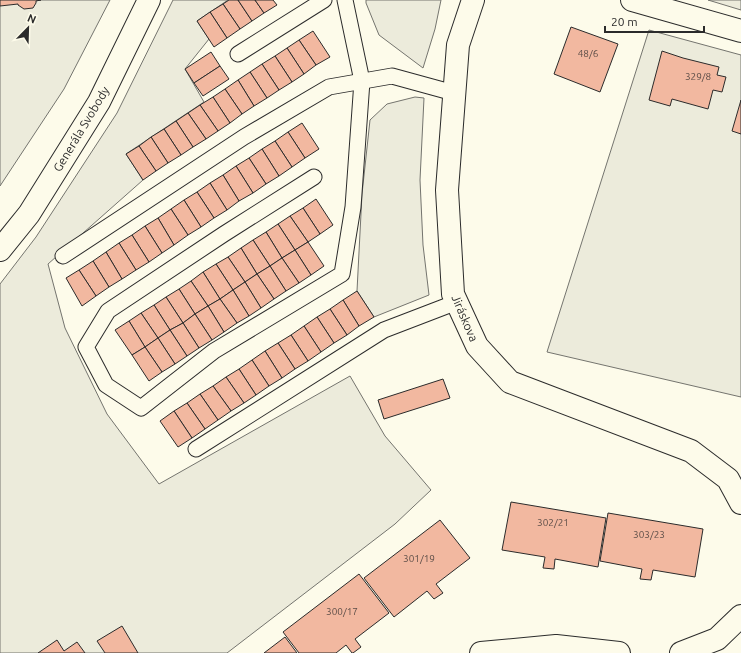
<svg xmlns="http://www.w3.org/2000/svg" width="741" height="653" font-family="Ubuntu,sans-serif">
<style>
.green{fill:#ecebdb;stroke:#74746e}
.building{fill:#f2b8a0;stroke:#2b2b2b}
.lines{fill:none;stroke-linecap:round;stroke-linejoin:round}
.service-casing{stroke:#2b2b2b;stroke-width:17}
.minor-casing{stroke:#2b2b2b;stroke-width:24}
.secondary-casing{stroke:#2b2b2b;stroke-width:24}
.service{stroke:#fdfbea;stroke-width:15}
.minor{stroke:#fdfbea;stroke-width:22}
.secondary{stroke:#fdfbea;stroke-width:22}
.labels{text-anchor:middle;dominant-baseline:central;stroke-width:3;stroke-linejoin:round;paint-order:stroke}
.number-label{font-size:10px;fill:#5d4e48}
.street-label{font-size:12px;fill:#2b2b2b;stroke:#fdfbea}
</style>
<rect width="100%" height="100%" fill="#fdfbea"/>
<g class="green">
<polygon points="0,0 110,0 64,89 0,186"/>
<polygon points="173,0 228,0 197,21 209,39 185,69 204,102 126,154 143,180 48,264 65,328 107,414 159,484 350,376 385,436 431,490 395,524 227,653 0,653 0,284 36,237 117,113"/>
<polygon points="366,0 441,0 435,29 423,68 379,35 366,3"/>
<polygon points="708,0 741,0 741,10"/>
<polygon points="649,30 741,55 741,397 547,352"/>
<polygon points="415,97 424,98 420,180 423,245 429,295 374,317 357,291 362,194 370,120 387,104"/>
</g>
<g class="building">
<polygon points="0,0 41,0 36,1 36,3 33,8 24,9 18,5 18,4 0,6"/>
<polygon points="229,0 238,0 252,21 240,29 223,4"/>
<polygon points="238,0 255,0 264,13 252,21"/>
<polygon points="255,0 273,0 277,5 264,13"/>
<polygon points="223,4 240,29 227,38 210,12"/>
<polygon points="210,12 227,38 214,47 197,21"/>
<polygon points="571,27 618,44 600,92 554,74"/>
<polygon points="313,31 330,57 316,65 299,40"/>
<polygon points="299,40 316,65 304,74 287,48"/>
<polygon points="287,48 304,74 292,82 275,56"/>
<polygon points="662,51 683,58 719,67 717,75 726,77 722,92 713,90 708,109 672,99 670,106 649,100"/>
<polygon points="211,52 220,66 194,83 185,69"/>
<polygon points="275,56 292,82 279,90 262,64"/>
<polygon points="262,64 279,90 267,98 250,72"/>
<polygon points="220,66 229,79 203,96 194,83"/>
<polygon points="250,72 267,98 254,106 238,80"/>
<polygon points="238,80 254,106 242,114 225,89"/>
<polygon points="225,89 242,114 230,123 213,97"/>
<polygon points="213,97 230,123 218,131 200,105"/>
<polygon points="741,100 741,134 732,131"/>
<polygon points="200,105 218,131 206,139 188,113"/>
<polygon points="188,113 206,139 193,147 176,121"/>
<polygon points="176,121 193,147 181,155 164,129"/>
<polygon points="302,123 319,149 305,158 288,132"/>
<polygon points="164,129 181,155 168,163 151,137"/>
<polygon points="288,132 305,158 292,167 275,141"/>
<polygon points="151,137 168,163 156,171 139,146"/>
<polygon points="275,141 292,167 279,176 262,149"/>
<polygon points="139,146 156,171 143,180 126,154"/>
<polygon points="262,149 279,176 266,184 249,158"/>
<polygon points="249,158 266,184 253,193 236,166"/>
<polygon points="236,166 253,193 239,201 223,175"/>
<polygon points="223,175 239,201 227,210 210,183"/>
<polygon points="210,183 227,210 214,218 197,192"/>
<polygon points="197,192 214,218 201,227 184,200"/>
<polygon points="316,199 333,225 320,234 303,208"/>
<polygon points="184,200 201,227 188,235 171,209"/>
<polygon points="303,208 320,234 308,242 290,216"/>
<polygon points="171,209 188,235 174,245 158,218"/>
<polygon points="290,216 308,242 295,250 278,224"/>
<polygon points="158,218 174,245 162,253 145,226"/>
<polygon points="278,224 295,250 282,258 266,232"/>
<polygon points="145,226 162,253 149,262 132,235"/>
<polygon points="266,232 282,258 270,266 253,240"/>
<polygon points="132,235 149,262 136,270 119,243"/>
<polygon points="253,240 270,266 257,274 241,248"/>
<polygon points="308,242 324,266 311,275 295,250"/>
<polygon points="119,243 136,270 122,279 106,252"/>
<polygon points="241,248 257,274 245,282 228,257"/>
<polygon points="295,250 311,275 299,283 282,258"/>
<polygon points="106,252 122,279 109,287 93,261"/>
<polygon points="228,257 245,282 233,290 216,264"/>
<polygon points="282,258 299,283 286,291 270,266"/>
<polygon points="93,261 109,287 96,296 79,270"/>
<polygon points="216,264 233,290 220,299 203,272"/>
<polygon points="270,266 286,291 274,299 257,274"/>
<polygon points="79,270 96,296 82,306 66,278"/>
<polygon points="203,272 220,299 208,306 191,281"/>
<polygon points="257,274 274,299 261,308 245,282"/>
<polygon points="191,281 208,306 195,314 179,289"/>
<polygon points="245,282 261,308 249,316 233,290"/>
<polygon points="179,289 195,314 183,323 166,297"/>
<polygon points="233,290 249,316 237,323 220,299"/>
<polygon points="357,291 374,317 359,326 343,300"/>
<polygon points="166,297 183,323 170,330 154,305"/>
<polygon points="220,299 237,323 224,332 208,306"/>
<polygon points="343,300 359,326 347,335 330,309"/>
<polygon points="154,305 170,330 158,338 141,313"/>
<polygon points="208,306 224,332 212,340 195,314"/>
<polygon points="330,309 347,335 334,343 317,317"/>
<polygon points="141,313 158,338 145,347 129,321"/>
<polygon points="195,314 212,340 199,348 183,323"/>
<polygon points="317,317 334,343 321,352 304,326"/>
<polygon points="129,321 145,347 132,355 115,330"/>
<polygon points="183,323 199,348 187,356 170,330"/>
<polygon points="304,326 321,352 308,361 291,335"/>
<polygon points="170,330 187,356 175,364 158,338"/>
<polygon points="291,335 308,361 295,369 278,343"/>
<polygon points="158,338 175,364 162,372 145,347"/>
<polygon points="278,343 295,369 282,378 265,351"/>
<polygon points="145,347 162,372 149,381 132,355"/>
<polygon points="265,351 282,378 269,386 252,360"/>
<polygon points="252,360 269,386 256,395 239,369"/>
<polygon points="239,369 256,395 244,403 226,377"/>
<polygon points="226,377 244,403 231,411 213,386"/>
<polygon points="443,379 450,398 384,419 378,400"/>
<polygon points="213,386 231,411 218,420 200,394"/>
<polygon points="200,394 218,420 205,429 187,403"/>
<polygon points="187,403 205,429 192,438 174,411"/>
<polygon points="174,411 192,438 178,447 160,421"/>
<polygon points="511,502 606,518 598,567 555,559 554,569 543,568 545,557 502,550"/>
<polygon points="608,513 703,529 695,577 653,570 651,580 640,579 642,569 600,561"/>
<polygon points="440,520 470,558 436,584 443,593 434,599 427,591 394,617 364,578"/>
<polygon points="359,574 389,613 355,639 361,647 353,653 352,653 346,645 336,653 299,653 283,632"/>
<polygon points="122,626 138,653 105,653 97,641"/>
<polygon points="285,637 297,653 264,653"/>
<polygon points="57,640 64,651 77,642 85,653 38,653"/>
</g>
<g class="lines">
<g class="service-casing">
<g id="service">
<polyline points="238,54 324,0"/>
<polyline points="314,177 224,234 108,311 86,347 106,385 141,408 214,351 342,274 353,207 362,81 345,0"/>
<polyline points="63,256 244,137 329,87 392,76 454,93"/>
<polyline points="196,449 384,330 457,302"/>
</g>
</g>
<g class="minor-casing">
<g id="minor">
<polyline points="473,0 458,45 447,190 453,294 477,346 510,382 691,451 728,479 741,503"/>
<polyline points="632,0 741,31"/>
<polyline points="481,653 556,646 619,653"/>
<polyline points="681,653 717,639 741,616"/>
</g>
</g>
<g class="secondary-casing">
<polyline id="secondary" points="0,250 29,214 99,102 149,0"/>
</g>
<use href="#service" class="service"/>
<use href="#minor" class="minor"/>
<use href="#secondary" class="secondary"/>
</g>
<g class="labels">
<g class="number-label">
<text x="588" y="53">48/6</text>
<text x="698" y="76">329/8</text>
<text x="553" y="522">302/21</text>
<text x="649" y="534">303/23</text>
<text x="419" y="558">301/19</text>
<text x="342" y="611">300/17</text>
</g>
<g class="street-label">
<text transform="translate(81 129) rotate(-59)">Generála Svobody</text>
<text transform="translate(465 318) rotate(67)">Jiráskova</text>
</g>
</g>
<g transform="translate(28 28) rotate(23)" stroke="#fdfbea" stroke-width="3" paint-order="stroke">
<path d="M0-3L7 15L0 10L-7 15Z" fill="#2b2b2b"/>
<text y="-6" font-size="11" font-weight="bold" text-anchor="middle" fill="#2b2b2b">N</text>
</g>
<path d="M605 26v6h99v-6" fill="none" stroke="#2b2b2b" stroke-width="2"/>
<text x="611" y="26" font-size="12" fill="#2b2b2b" stroke="#fdfbea" stroke-width="3" paint-order="stroke">20 m</text>
</svg>
